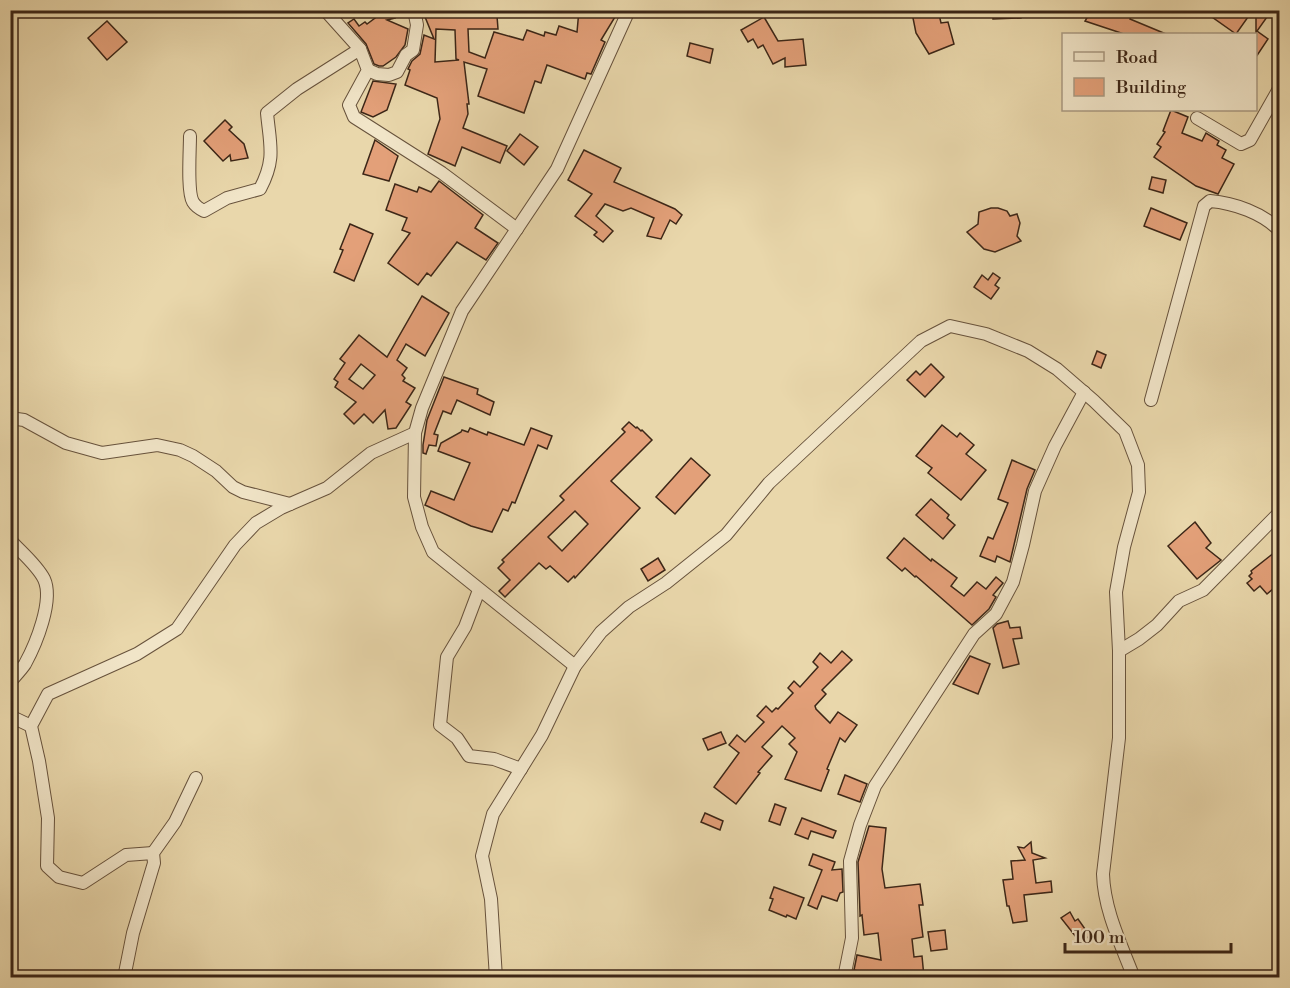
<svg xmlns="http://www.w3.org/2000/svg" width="1290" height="988" font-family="'Libre Bodoni',serif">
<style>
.building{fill:#e3a079;stroke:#3c2617;stroke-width:1.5;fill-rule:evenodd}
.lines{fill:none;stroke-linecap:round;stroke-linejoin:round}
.minor-casing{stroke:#67523c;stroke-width:14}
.minor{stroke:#f1e5c8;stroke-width:12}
</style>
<rect width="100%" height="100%" fill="#e9d7ab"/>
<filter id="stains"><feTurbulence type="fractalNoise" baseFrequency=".00333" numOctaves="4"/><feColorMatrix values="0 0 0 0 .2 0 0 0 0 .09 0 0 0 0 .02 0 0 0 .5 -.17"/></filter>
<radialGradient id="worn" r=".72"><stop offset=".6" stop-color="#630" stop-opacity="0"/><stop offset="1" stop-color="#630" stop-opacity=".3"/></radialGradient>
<g class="building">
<polygon points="386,10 389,10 395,18 387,20 408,29 405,45 396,57 383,66 379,66 374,64 366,44 348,23 354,19 359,26 365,22 367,24"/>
<path d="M579,10h38l-2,7 -14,23 4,2 -14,32 -4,-1 -2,6 -38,-14 -6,18 -6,-2 -11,32 -46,-17 9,-27 -23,-7 5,42h-2l1,10 -5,14 44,18 -7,17 -38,-16 -7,19 -27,-12 12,-35 -3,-21 -32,-13 5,-15 -2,-1 4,-8 8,-7 4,-19 10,4 -11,-27 25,1 1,4 48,-1 1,13h-30l1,23 16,6 9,-26 29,8 4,-10 17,6 1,-4 11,3 3,-9 18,6zM436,29l19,1 1,29 3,1 -24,2z"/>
<polygon points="925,10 938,10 941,23 948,22 954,44 929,54 916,33 912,13"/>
<polygon points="993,10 1021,10 1021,18 993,19"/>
<polygon points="1070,10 1133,10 1130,19 1166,34 1124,34 1085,21 1087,18 1070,12"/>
<polygon points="1217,10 1253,10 1236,34 1212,17"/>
<polygon points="1256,10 1272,10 1257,31 1268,39 1256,57"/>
<polygon points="764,17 778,41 803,39 806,65 785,67 785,58 773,64 763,45 758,48 753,39 748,42 741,30"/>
<polygon points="107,21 127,42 107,60 88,38"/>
<polygon points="690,43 713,49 710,63 687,56"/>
<polygon points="373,81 396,84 387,110 373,117 361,112"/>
<polygon points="1171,110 1188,117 1182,133 1202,141 1206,133 1219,141 1217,145 1226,150 1222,158 1234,164 1218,194 1196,186 1154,157 1161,147 1157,144 1165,132 1163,131"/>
<polygon points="225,120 232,127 229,130 244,144 248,158 231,161 230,155 223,161 204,141"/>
<polygon points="520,134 538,147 524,165 507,151"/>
<polygon points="375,140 398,156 389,181 363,174"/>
<polygon points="584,150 621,168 614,182 675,209 682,215 676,224 670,220 661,239 647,236 654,218 631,208 623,211 605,204 596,216 613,231 603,242 594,235 597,232 575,216 592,194 568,180"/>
<polygon points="1152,177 1166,180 1163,193 1149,189"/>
<polygon points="439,181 483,215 475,228 498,243 486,260 457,242 431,276 427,273 418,285 388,263 410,233 402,230 407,218 386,210 395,184 417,192 419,187 431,192"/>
<polygon points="991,208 998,208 1007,211 1010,216 1017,214 1020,223 1017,236 1021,241 995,252 984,249 967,232 978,224 979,212"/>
<polygon points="1151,208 1187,223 1180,240 1144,226"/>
<polygon points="350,224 373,234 354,281 334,272 343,250 340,249"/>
<polygon points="993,273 1000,278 995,285 999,288 991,299 974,287 982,275 988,280"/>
<path d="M422,296l27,17 -24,43 -19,-12 -9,16 10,8 -5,7 3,3 -2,3 12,7 -9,14 5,3 -15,23 -8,1 -3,-19 -12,13 -9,-9 -10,10 -10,-10 12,-12 -21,-15 3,-5 -4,-3 11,-16 -5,-4 19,-24 28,22zM361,364l14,11 -12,14 -14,-10z"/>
<polygon points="1097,351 1106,355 1101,368 1092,364"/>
<polygon points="931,364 944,377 925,397 907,380 916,371 920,375"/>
<polygon points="444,377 478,389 477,394 494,402 490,415 457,400 451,414 443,411 434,434 438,435 436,446 429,445 426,454 423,453 423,445 427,420"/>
<path d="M629,422l7,6 1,-1 4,4 1,-1 10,10 -41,41 29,27 -65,70 -1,-2 -6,6 -18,-16 -4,3 -7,-6 -34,34 -6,-6 11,-11 -12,-12 6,-6 -2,-2 62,-60 -4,-4 65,-64 -3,-3zM575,511l13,13 -26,27 -14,-14z"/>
<polygon points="942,425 957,437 960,433 974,445 966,454 986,470 961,500 928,473 932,468 916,456"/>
<polygon points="470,428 487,435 488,432 524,445 531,428 552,436 547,449 538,445 515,503 512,502 508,511 503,509 492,532 471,526 425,505 431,491 454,500 470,463 438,451 441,443 461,432 462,430 468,432"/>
<polygon points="691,458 710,475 675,514 656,497"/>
<polygon points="1012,460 1035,470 1027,489 1010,562 997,556 995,562 980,556 988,537 993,539 1008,503 998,499"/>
<polygon points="931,499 949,515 947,518 955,525 943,539 916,515"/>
<polygon points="1195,522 1211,543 1206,548 1221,560 1197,579 1168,546"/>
<polygon points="904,538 931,561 932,559 957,578 951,586 964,596 977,582 986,589 996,577 1003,583 993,595 996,597 989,609 972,625 916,576 915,577 905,568 902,571 887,558"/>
<polygon points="1280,548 1280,583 1267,594 1260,586 1254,591 1247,583 1252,579 1249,576 1252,573 1251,571"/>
<polygon points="658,558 665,570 648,581 641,569"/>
<polygon points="1008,621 1010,628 1020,627 1022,638 1013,639 1019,664 1003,668 993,628 997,624"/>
<polygon points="842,651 852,660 822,690 826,694 815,706 816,709 830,723 838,712 857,725 845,742 840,738 827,769 829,770 821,791 785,779 797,752 789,744 795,738 782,726 762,747 772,756 758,772 760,773 736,804 714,787 739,753 729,745 737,735 745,742 764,722 757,716 766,706 772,712 776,708 778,709 793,693 788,688 794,681 800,687 818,667 813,662 820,653 831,663"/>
<polygon points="970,656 990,664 978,694 953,684"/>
<polygon points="721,732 726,743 708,750 703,739"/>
<polygon points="845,775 867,784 860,802 838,794"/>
<polygon points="775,804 786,808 780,825 769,821"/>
<polygon points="705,813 723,821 720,830 701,822"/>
<polygon points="802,818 836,831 833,838 811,831 808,839 795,834"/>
<polygon points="869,826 886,828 882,869 885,888 920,884 923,905 919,905 923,937 912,939 914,957 922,956 924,977 856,978 858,971 854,970 857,955 881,960 878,933 864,935 862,915 860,916 860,913 858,862"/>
<polygon points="1031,842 1032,853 1045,858 1033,860 1036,883 1051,881 1052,892 1024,895 1027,921 1013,923 1009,906 1007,906 1003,880 1013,879 1011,861 1025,860 1018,847 1024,848"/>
<polygon points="813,854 835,862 832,870 842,869 843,892 840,893 837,901 822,896 817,909 808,905 822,870 809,865"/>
<polygon points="774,887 804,898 796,919 787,915 786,917 769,910 773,899 770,898"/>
<polygon points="1070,912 1075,921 1078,919 1090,936 1080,942 1061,918"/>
<polygon points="945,930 947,949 931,951 928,932"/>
</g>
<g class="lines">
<g class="minor-casing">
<g id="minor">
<polyline points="325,10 360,49 368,70 349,105 354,117 442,173 517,229"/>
<polyline points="368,70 377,74 389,75 397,72 406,55 413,50 417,25 414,10"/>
<polyline points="1197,118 1241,144 1250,140 1280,87"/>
<path d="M190,136c0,15 -3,56 3,66 3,5 7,7 11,9l23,-13 33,-9c16,-30 10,-44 7,-76l30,-24 63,-40"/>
<path d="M1151,400l53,-194 6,-5c24,2 53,12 70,30"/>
<polyline points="10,418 24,420 66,443 102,453 157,445 180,450 193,456 216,471 233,487 243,492 290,504"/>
<path d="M10,540c11,12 27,25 34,39 10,21 -8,65 -19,85 -4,6 -10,12 -15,18"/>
<polyline points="479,590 465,627 447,657 440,725 457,738 469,756 494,759 521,769"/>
<polyline points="1119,651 1139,639 1157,625 1179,601 1203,590 1280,512"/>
<polyline points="575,666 433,552 422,527 414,497 415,433 422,408 462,311 557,169 629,10"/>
<polyline points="10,716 31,726"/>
<polyline points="153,853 126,855 83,883 59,877 47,866 48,818 39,761 31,726 48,694 137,654 177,629 235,545 256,523 281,508 327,488 371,453 415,433"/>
<polyline points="124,978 133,933 154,863 153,853 175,822 196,778"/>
<path d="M496,978l-5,-79 -9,-43 11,-42 49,-79 33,-69 26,-34 28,-25 37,-24 60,-48 43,-52 152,-142 29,-15 36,8 42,17 29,18 37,32 31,30 13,34 1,27 -15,55 -8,45 3,59v87l-16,136c1,36 18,70 31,104"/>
<polyline points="844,978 852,938 850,861 860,825 875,786 974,634 996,614 1013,582 1023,545 1035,491 1055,446 1084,392"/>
</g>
</g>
<use href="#minor" class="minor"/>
</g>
<rect width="1290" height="988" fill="none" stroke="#e9d7ab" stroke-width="36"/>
<rect x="12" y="12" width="1266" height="964" fill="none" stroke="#3c2617" stroke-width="3"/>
<rect x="18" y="18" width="1254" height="952" fill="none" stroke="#3c2617" stroke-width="1.5"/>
<rect x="1062" y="33" width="195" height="78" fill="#f1e5c8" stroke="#a99981" stroke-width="1.5"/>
<rect x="1074" y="52" width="30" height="9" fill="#f1e5c8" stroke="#a99981" stroke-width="1.5"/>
<text x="1116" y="63" font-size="18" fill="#3c2617">Road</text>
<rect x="1074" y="78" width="30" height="18" fill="#e3a079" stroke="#a99981" stroke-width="1.5"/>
<text x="1116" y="93" font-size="18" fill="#3c2617">Building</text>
<path d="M1065 943v9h166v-9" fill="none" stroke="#3c2617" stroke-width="3"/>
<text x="1074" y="943" font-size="18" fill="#3c2617" stroke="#f1e5c8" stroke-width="4.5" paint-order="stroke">100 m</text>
<rect width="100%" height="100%" filter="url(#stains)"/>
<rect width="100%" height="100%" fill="url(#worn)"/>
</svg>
